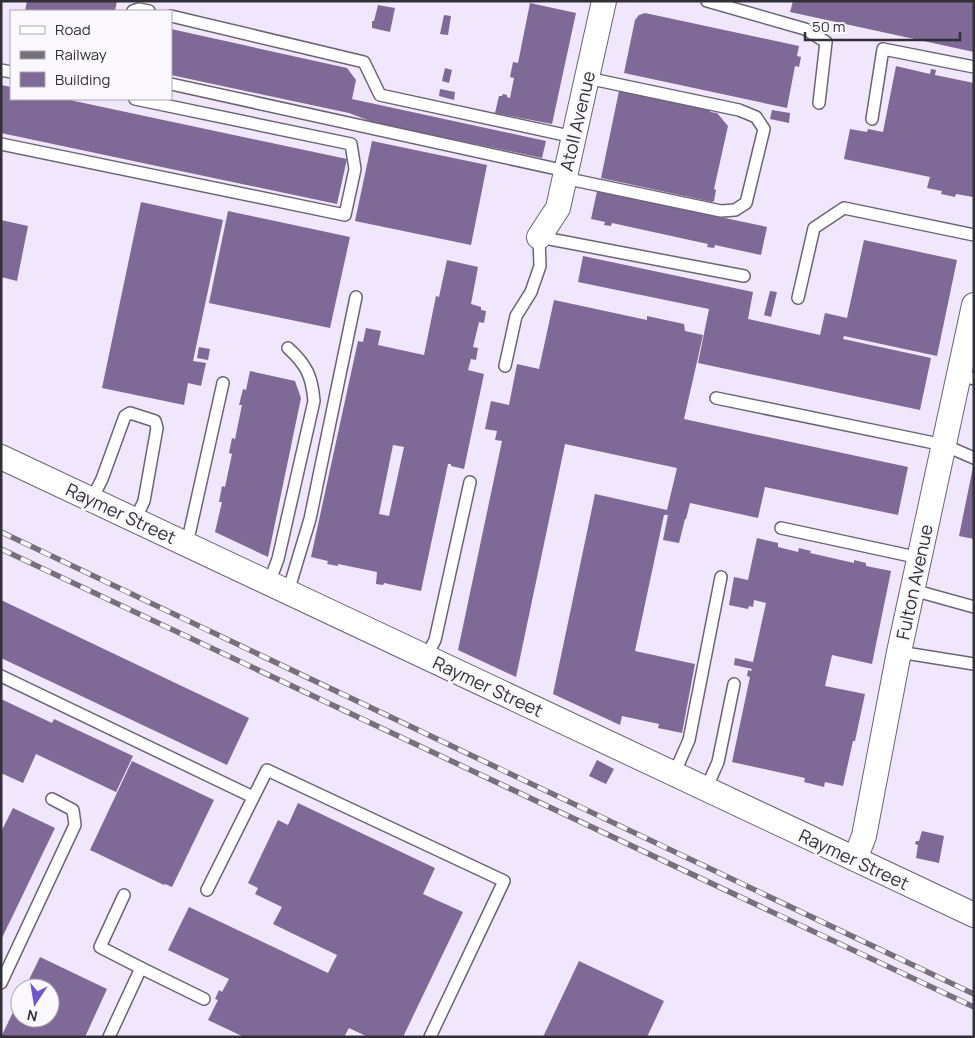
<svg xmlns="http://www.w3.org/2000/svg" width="975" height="1038" font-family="Manrope,sans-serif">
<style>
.building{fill:#7f6996;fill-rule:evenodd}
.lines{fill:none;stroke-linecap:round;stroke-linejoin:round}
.service-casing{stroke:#6c6375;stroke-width:14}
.minor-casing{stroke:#6c6375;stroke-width:26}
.service{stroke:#fff;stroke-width:11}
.minor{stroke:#fff;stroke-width:24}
.rail-casing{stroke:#76707d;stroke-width:5.5}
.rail{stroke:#faf8fc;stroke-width:4;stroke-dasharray:11;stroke-linecap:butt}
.labels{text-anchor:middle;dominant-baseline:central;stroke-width:5;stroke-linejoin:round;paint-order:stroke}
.street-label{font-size:18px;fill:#332f37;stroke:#faf8fc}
</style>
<rect width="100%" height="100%" fill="#f1e7fc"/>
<g class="building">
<polygon points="27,1 117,1 115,11 104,10 104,11 25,11"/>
<polygon points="793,1 974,1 974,52 790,12"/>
<polygon points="530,3 576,13 552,124 495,113 499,96 502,96 503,94 507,95 507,97 510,98 514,78 510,77 513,62 518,63"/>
<polygon points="378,5 395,8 390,32 372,28 372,21 374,21"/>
<polygon points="645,13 799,46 797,56 801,57 799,67 795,66 787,108 624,73 635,20 639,15"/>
<polygon points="444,15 451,16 448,35 440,34"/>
<polygon points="171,29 347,68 356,80 352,99 546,141 542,158 375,123 349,113 171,75"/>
<polygon points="896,66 930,74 931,69 936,70 935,75 974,83 973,197 956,194 955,197 941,194 942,191 927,188 930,177 844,159 850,129 867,132 868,129 883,132"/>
<polygon points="445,68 452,70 449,83 442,81"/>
<polygon points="1,85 11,87 11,99 65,99 347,159 337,204 1,133"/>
<polygon points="440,89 455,92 454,100 439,96"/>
<polygon points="619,91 711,110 710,112 717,113 728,126 714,189 716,190 714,201 712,202 601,178"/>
<polygon points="772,110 790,113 789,123 770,119"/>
<polygon points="372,141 487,165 471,245 355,221"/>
<polygon points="597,191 767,227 761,255 715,245 714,248 707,247 708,244 612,223 611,226 604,225 605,222 591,219"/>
<polygon points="141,202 223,220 193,361 206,363 201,386 188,383 184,405 102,388"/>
<polygon points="228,211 350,237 330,328 209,303"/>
<polygon points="1,220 28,226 17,281 1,277"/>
<polygon points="864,240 957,260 937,356 844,336 843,339 931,358 920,410 698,363 709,309 578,282 583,256 753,292 748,319 820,335 825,313 847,318"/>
<path d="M447,260l31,7 -7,37 10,3v3l5,1 -2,12 -5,-1 -6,25 5,1 -2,12 -5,-1 -3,11 16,4 -20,95 -13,-3v-2h-3l-27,127 -37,-8 -1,2 -7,-1 1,-12 -39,-8v2l-11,-2 1,-3 -17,-4 47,-216 5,1 3,-14 15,3 -3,14 46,10 12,-59 3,1zM393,445l11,2 -15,69 -10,-2z"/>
<polygon points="770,291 777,292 771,317 764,315"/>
<polygon points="554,300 647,320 647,316 684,324 685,331 703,335 684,419 908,467 898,515 765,487 758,518 690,503 686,519 685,519 679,543 663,540 668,515 664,515 635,651 695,664 682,733 658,728 659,724 622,716 620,725 553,694 595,494 667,510 677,468 565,444 516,677 458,650 502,441 495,440 497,431 485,429 491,401 509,405 517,364 539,369"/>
<polygon points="199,347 210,349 208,360 197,358"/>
<polygon points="250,371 295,381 301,398 268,557 215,532 222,502 219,502 222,486 225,487 232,454 229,453 232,438 235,439 242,405 239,405 243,389 246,390"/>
<polygon points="973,467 974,468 974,539 959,536"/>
<polygon points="757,538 778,543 778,547 798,552 799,548 811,551 810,553 854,563 854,560 866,563 866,566 891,571 872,664 832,655 825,686 865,694 855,741 853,741 843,786 825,782 824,787 804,782 805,778 732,762 750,677 747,676 748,670 751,671 752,669 734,665 735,658 753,662 766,603 754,600 753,607 749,606 748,609 729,605 734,577 748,580"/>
<polygon points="1,600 249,718 227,765 1,658"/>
<polygon points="1,699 52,723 54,719 133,756 116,792 36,754 23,783 1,773"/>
<polygon points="597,760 614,769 606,784 589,776"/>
<polygon points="132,761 214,800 172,887 165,884 164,885 90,850"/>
<polygon points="298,803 435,868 423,894 463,912 403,1037 368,1037 349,1028 344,1037 244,1037 208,1020 218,1000 215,999 219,990 222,992 229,979 168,950 189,907 328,973 337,955 273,924 282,907 255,894 258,888 248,883 278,820 288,825"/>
<polygon points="13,808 55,828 1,940 1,832"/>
<polygon points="922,831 944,836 939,863 916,858 918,845 915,844 916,841 919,841"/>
<polygon points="40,957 107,989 85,1037 1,1037 20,998 20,1018 50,1018 50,988 25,988"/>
<polygon points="579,961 664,1001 647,1037 543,1037"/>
</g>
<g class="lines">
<g class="service-casing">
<g id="service">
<polyline points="707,1 805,29 826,42 819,103"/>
<polyline points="133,11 139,9 149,11"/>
<polyline points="171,16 364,62 380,95 574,137"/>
<polyline points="1,70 11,72"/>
<polyline points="171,84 566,171"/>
<polyline points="872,119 883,49 974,67"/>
<polyline points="1,144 345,215 355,169 351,144 135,99"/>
<polyline points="564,178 721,211 735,210 746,203 764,129 756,117 739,110 587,78"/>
<polyline points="798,298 814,228 844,208 974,235"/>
<polyline points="505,366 516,316 531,292 540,266 539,237 744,276"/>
<polyline points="959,375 974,379"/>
<polyline points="716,398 944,445 974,458"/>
<polyline points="92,499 102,479 125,416 130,413 155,421 157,428 144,501 135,520"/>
<polyline points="781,528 920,558"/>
<polyline points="187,544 223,383"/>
<path d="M269,583l9,-24 36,-158c-2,-24 -7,-36 -26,-53"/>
<polyline points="913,590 974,607"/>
<polyline points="288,592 310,519 356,297"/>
<polyline points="899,652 974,664"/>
<polyline points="426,657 435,640 470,482"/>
<polyline points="1,676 253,797"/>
<polyline points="674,774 689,740 721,577"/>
<polyline points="706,789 718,762 734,684"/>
<polyline points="207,890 267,770 504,881 430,1037"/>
<polyline points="141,968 204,999"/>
<polyline points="1,983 75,825 73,810 52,799"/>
<polyline points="109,1037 141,968 100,947 124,895"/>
</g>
</g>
<g class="minor-casing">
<g id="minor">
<polyline points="539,237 558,208 604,1"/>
<polyline points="1,457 974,915"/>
<polyline points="855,859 864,836 899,652 974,305"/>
</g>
</g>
<use href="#service" class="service"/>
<use href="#minor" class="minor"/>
<g class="rail-casing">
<g id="rail">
<polyline points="1,532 974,994"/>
<polyline points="1,549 974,1007"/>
</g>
</g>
<use href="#rail" class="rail"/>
</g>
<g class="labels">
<g class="street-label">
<text transform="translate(577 121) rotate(-77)">Atoll Avenue</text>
<text transform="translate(121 513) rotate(25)">Raymer Street</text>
<text transform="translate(914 582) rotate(-78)">Fulton Avenue</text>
<text transform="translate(488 686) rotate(25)">Raymer Street</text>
<text transform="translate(854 859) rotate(25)">Raymer Street</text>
</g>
</g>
<rect width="975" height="1038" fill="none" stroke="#332f37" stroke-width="5"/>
<rect x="10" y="10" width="162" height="90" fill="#faf8fc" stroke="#aaa8ad"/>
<rect x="20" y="26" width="25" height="8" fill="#ffffff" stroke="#aaa8ad"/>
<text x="55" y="35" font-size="15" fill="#332f37">Road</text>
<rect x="20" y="51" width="25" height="8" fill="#76707d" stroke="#aaa8ad"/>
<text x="55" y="60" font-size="15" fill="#332f37">Railway</text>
<rect x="20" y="72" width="25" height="15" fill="#7f6996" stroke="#aaa8ad"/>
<text x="55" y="85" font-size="15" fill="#332f37">Building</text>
<g transform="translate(35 1003) rotate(192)"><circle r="24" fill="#faf8fc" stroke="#aaa8ad"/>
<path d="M0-4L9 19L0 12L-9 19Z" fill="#7155cf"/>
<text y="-8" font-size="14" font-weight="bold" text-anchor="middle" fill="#332f37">N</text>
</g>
<path d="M805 32v8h155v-8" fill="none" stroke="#332f37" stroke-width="2.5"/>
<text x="812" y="32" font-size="15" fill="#332f37" stroke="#faf8fc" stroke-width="4" paint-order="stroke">50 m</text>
</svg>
